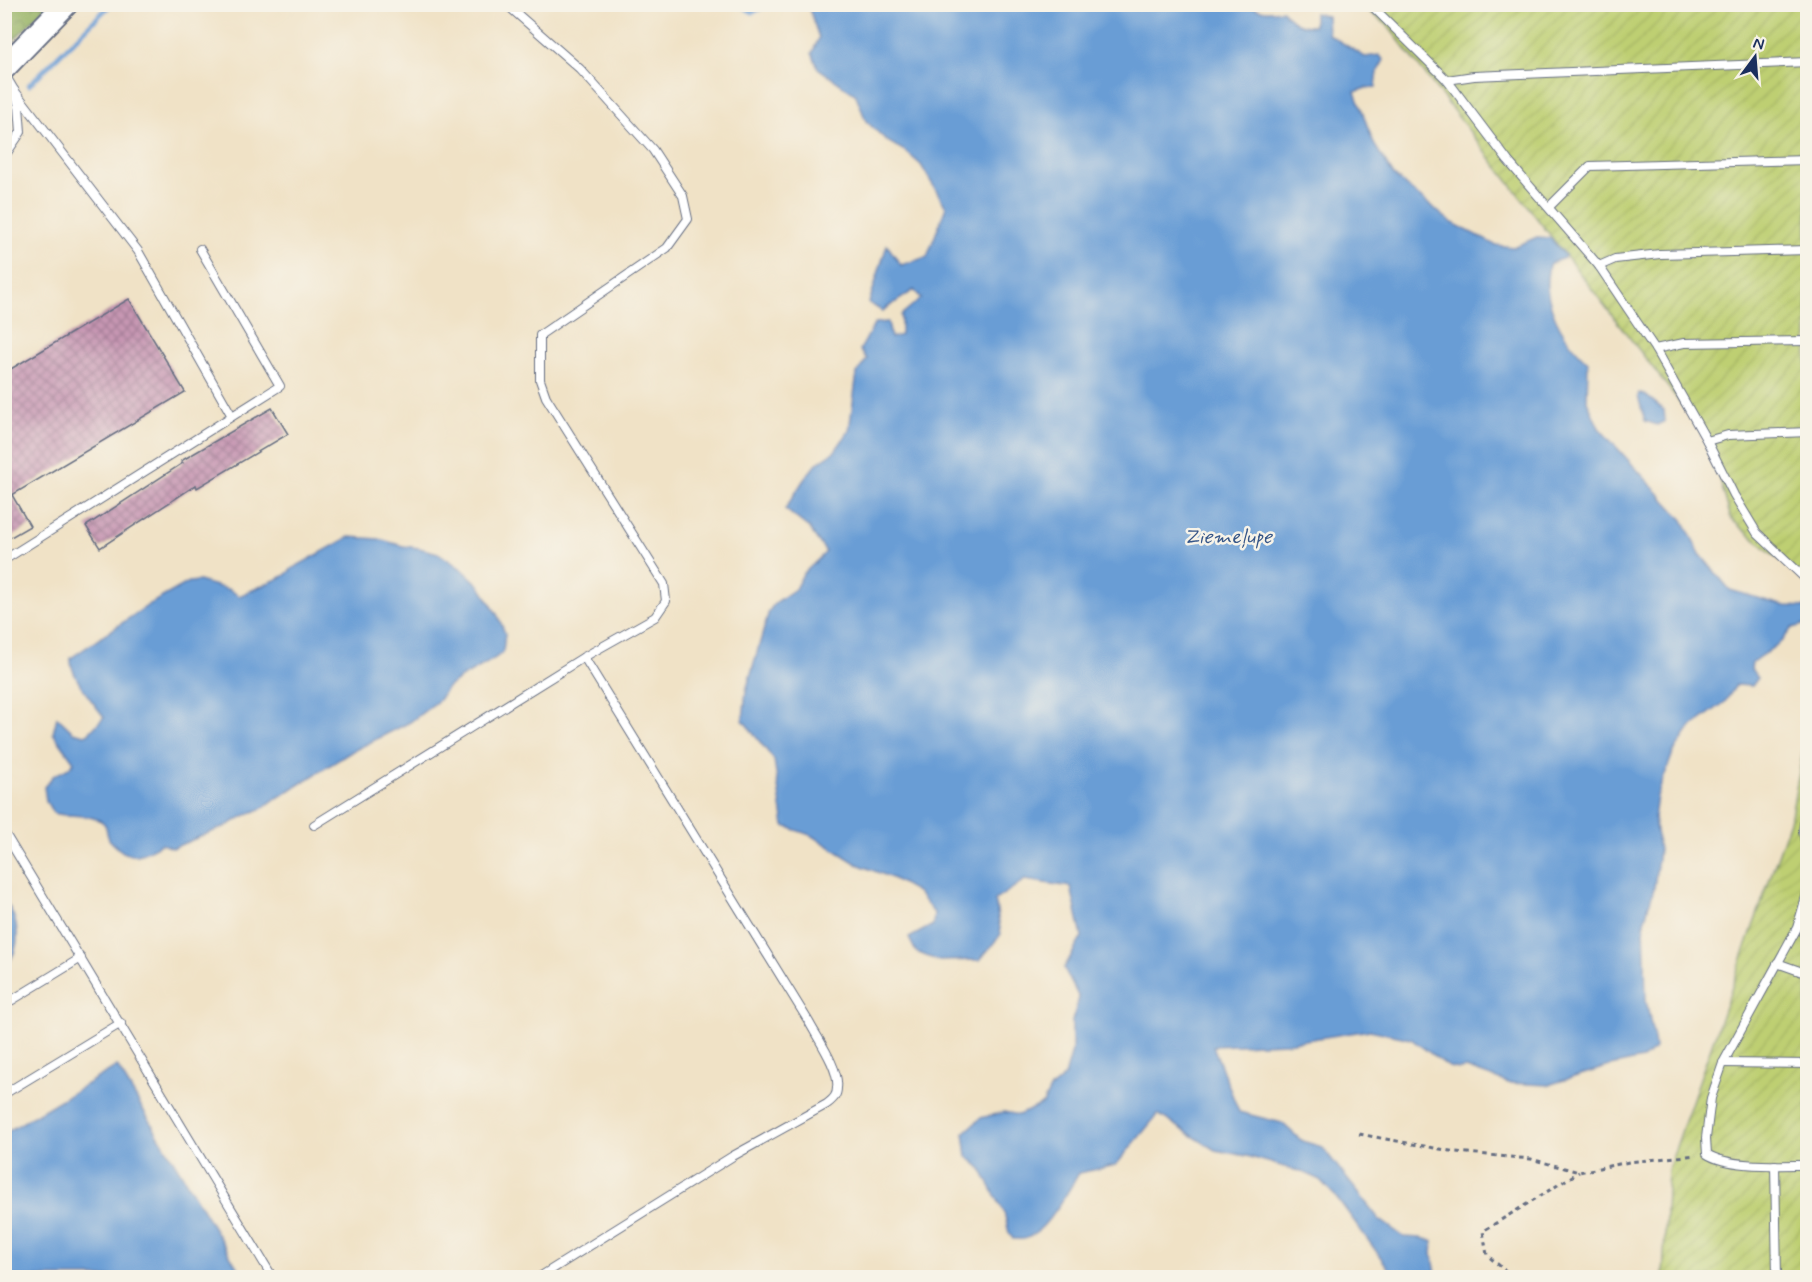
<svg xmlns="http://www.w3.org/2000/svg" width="1812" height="1282" font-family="Mynerve,sans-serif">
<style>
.forest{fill:url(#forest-crowns);stroke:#587061;stroke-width:1.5}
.garden{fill:url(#garden-furrows);stroke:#6c7f68;stroke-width:1.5}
.water{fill:#699dd5;stroke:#42669a;stroke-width:1.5}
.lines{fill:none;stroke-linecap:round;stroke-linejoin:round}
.stream{stroke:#699dd5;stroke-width:5}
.building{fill:url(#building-cross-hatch)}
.lane-casing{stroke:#666e82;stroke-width:10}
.secondary-casing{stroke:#666e82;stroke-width:26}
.path{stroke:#666e82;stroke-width:3;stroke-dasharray:4.5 4.5;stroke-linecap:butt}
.lane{stroke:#fff;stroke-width:8}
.secondary{stroke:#fff;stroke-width:22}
.labels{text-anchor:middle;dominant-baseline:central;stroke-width:5;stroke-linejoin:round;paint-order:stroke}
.water-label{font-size:20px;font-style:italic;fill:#365688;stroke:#f7f3e8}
</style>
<defs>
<pattern id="forest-crowns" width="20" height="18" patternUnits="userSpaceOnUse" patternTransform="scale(1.5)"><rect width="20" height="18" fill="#96b264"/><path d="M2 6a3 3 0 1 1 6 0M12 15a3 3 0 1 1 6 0" fill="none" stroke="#7a9156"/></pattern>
<pattern id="garden-furrows" width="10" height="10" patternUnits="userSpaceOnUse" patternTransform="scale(1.5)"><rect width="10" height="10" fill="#becf72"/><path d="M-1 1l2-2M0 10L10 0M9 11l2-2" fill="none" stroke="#a3b265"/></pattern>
<pattern id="building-cross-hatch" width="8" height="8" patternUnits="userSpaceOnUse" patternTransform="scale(1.5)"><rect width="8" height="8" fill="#c797b3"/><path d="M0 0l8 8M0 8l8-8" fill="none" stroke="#a17c95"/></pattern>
</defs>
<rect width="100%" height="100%" fill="#f7f3e8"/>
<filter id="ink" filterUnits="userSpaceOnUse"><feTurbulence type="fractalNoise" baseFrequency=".0167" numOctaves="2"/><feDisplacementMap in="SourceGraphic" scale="12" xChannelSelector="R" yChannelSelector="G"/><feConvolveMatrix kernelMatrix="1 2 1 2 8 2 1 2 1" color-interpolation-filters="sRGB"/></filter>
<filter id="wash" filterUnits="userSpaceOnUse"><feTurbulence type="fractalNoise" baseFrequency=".008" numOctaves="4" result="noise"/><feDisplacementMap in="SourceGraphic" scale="24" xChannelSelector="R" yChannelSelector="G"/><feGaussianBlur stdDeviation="1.35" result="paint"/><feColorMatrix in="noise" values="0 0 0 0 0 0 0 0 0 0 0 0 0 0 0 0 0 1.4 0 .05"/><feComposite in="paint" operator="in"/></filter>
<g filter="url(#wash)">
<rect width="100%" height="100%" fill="#f0e2c6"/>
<polygon class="forest" points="5,4 48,5 5,49 4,5"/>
<g class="garden">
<polygon points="1360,5 1807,5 1807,583 1731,519 1709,440 1387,25"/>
<polygon points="1807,730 1807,1277 1663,1278 1668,1170 1790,821"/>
</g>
<g class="water">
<path d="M1249,5c12,7 19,7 33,5 9,11 18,17 32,16v-13l13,3 1,18 37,23 14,-2 5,5 -6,11 -2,16 -10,1 -11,4 19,52 20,32 57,46 44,23 19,2 23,-10 13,1 15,17 -1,3 -15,6c-1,8 -3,17 -2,24 4,30 19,54 41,74l-1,39 12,27 84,92 17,34 30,36 55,16 22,1v17l-15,4 -10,13 -30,22 -1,6 7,9 -6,8 -16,-1 -11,17 -35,26 -17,25 -16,43 -3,22 5,32 -5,38 -10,34 2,78 8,39 1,10 -13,10 -32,7 -62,19 -40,-2 -42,-15 -7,1 -10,-2 -38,-28 -41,-9 -84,13 -73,3 26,66 43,11 20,18 20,6 57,72 25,18 17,1 12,3 -1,13 5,23h-42l-57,-78 -18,-19 -15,-7 -58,-17 -32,-6 -57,-36 -42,51 -37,8c-10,17 -33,58 -52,65 -3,2 -10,1 -14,1l-4,-6 -5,-21 -24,-45 -13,-11 -3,-23 17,-15 23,-6 15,3 24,-11 7,-15 15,-13 7,-25v-30l7,-23 -15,-30 18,-31 -11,-50 -46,-7 -30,20 6,34 -21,26 -41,1 -23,-9 -7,-14 24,-13 1,-12 -17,-21 -25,-14 -35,-14 -44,-28 -29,-10 -10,-66 -31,-40 3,-29 23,-80 6,-8 20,-14 8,-15 23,-22 -17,-24 -24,-19 18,-28 13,-17 19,-13 14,-20 8,-58 10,-14 -7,-9 15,-27 13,-1 3,16 10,-3v-20l20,-17 -7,-8 -32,21 -13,-8 18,-58 14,20 26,-8 19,-50 -25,-42 -16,-14 -18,-10 -21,-20 -10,-26 -38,-27 -6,-15 7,-15 -11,-33z"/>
<polygon points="1639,393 1645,395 1664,410 1665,421 1657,425 1645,421 1638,396"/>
<path d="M349,537l30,2 24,7 16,2 19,5 25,17 16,15 18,29 8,19 -2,19 -9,7 -35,20 -13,10 -7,11 -29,22 -59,30 -77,48 -13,9 -11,4 -24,13 -53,22 -12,-4c-15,8 -27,18 -42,5 -3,-3 -8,-7 -10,-10 -4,-8 0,-15 -10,-19 -15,-7 -31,-3 -46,-7l-7,-12 -2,-14 9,-11 16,-8 5,-6 -21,-29 4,-16 16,15 12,3 4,-2 15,-16c-10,-14 -35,-42 -33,-59l79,-54 39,-22 10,-1 31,9 9,6 45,-20 9,-8z"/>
<path d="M4,899c16,22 19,47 1,69z"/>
<polygon points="117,1066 243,1277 5,1277 5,1133"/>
</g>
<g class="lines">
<g class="stream">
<polyline points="738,4 753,12 768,4"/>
<polyline points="29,85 111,4"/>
</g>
</g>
<g id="blocks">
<g class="building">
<polygon points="129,299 185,392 12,495 30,526 4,541 4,373"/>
<polygon points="272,408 288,434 197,488 196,485 100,548 86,526 183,463 181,461"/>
</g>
</g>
</g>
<g filter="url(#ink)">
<use href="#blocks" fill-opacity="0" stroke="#666e82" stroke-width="1.5"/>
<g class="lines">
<g class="lane-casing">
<g id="lane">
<polyline points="1370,4 1447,80 1508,161 1599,266 1655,349 1707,441 1734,495 1757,533 1808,581"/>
<polyline points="4,73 14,90 19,106 21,132 4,157"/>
<polyline points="1447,80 1474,76 1808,62"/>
<polyline points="14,90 138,251 232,416"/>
<polyline points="1549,207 1590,166 1808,160"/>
<polyline points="1599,266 1615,259 1660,254 1808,250"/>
<polyline points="1655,349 1684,343 1808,341"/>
<polyline points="1707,441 1728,435 1808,432"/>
<polyline points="4,560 280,386 200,249"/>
<polyline points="1808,794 1803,831 1808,859"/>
<polyline points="314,825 584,657 655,617 666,601 664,584 546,397 540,380 540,335 667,248 688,219 683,196 653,150 580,69 506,4"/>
<polyline points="4,832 273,1278"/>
<path d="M1808,890l-11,38 -74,135 -12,35 -5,40 1,16c21,14 74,11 101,11"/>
<polyline points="1777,963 1808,974"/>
<polyline points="4,1005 81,958"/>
<polyline points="1723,1063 1808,1064"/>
<polyline points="4,1094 121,1023"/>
<polyline points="1775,1165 1777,1278"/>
<path d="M538,1278l195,-122 94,-52c6,-5 10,-8 10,-16 3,-18 -19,-49 -28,-66l-225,-365"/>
</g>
</g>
<g class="secondary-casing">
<polyline id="secondary" points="4,68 66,4"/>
</g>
<g class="path">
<polyline points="1359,1134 1456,1152 1531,1159 1579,1172 1629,1162 1696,1155"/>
<polyline points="1514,1278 1487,1255 1483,1231 1579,1172"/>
</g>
<use href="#lane" class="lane"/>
<use href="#secondary" class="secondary"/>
</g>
</g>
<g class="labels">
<g class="water-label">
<text x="1228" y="537">Ziemeļupe</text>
</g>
</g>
<rect width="1812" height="1282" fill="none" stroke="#f7f3e8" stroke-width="24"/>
<g transform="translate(1755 57) rotate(16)" stroke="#f7f3e8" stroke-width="4.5" paint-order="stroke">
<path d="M0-4.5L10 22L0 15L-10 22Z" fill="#1b2f5e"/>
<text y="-9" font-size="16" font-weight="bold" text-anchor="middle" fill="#1b2f5e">N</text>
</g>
</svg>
